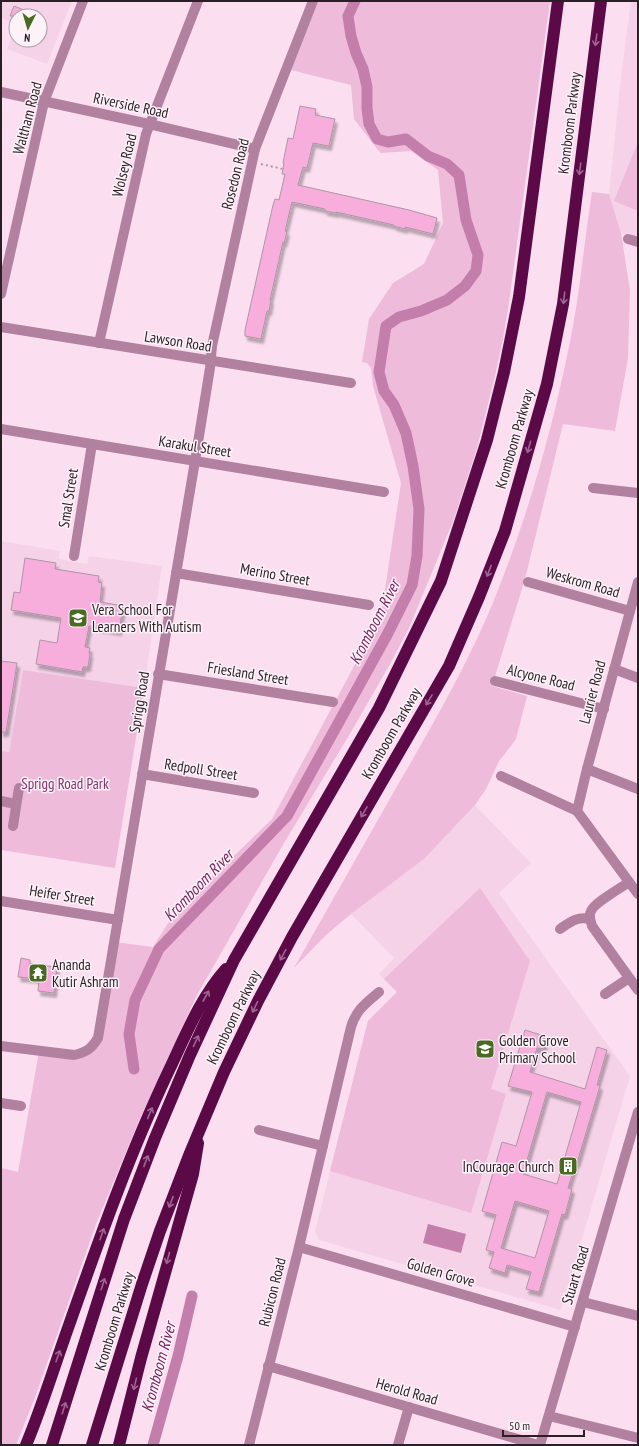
<svg xmlns="http://www.w3.org/2000/svg" width="639" height="1446" font-family="'PT Sans Narrow',sans-serif">
<style>
.built{fill:#f5d2e8}
.green{fill:#eebbda}
.water{fill:#c47eab}
.lines{fill:none;stroke-linecap:round;stroke-linejoin:round}
.canal{stroke:#c47eab;stroke-width:11}
.building{fill:#f8aedd;stroke:#ae95a4;fill-rule:evenodd;filter:url(#shadow)}
.path{stroke:#ac97a4;stroke-width:2;stroke-dasharray:2 3;stroke-linecap:butt}
.minor{stroke:#b281a0;stroke-width:10}
.highway{stroke:#5c0948;stroke-width:12}
.oneway{stroke:#9d668f}
.labels{text-anchor:middle;dominant-baseline:central;stroke-width:3;stroke-linejoin:round;paint-order:stroke}
.street-label{font-size:15px;fill:#291f25;stroke:#fef2f9}
.poi-label{font-size:15px;fill:#291f25;stroke:#fef2f9;text-anchor:start}
.park-label{font-size:15px;fill:#84316b;stroke:#fef2f9}
.water-label{font-size:16px;font-style:italic;fill:#75235e;stroke:#fef2f9}
</style>
<defs>
<filter id="shadow"><feDropShadow dx="2.5" dy="4.5" stdDeviation="1" flood-color="#0004"/></filter>
</defs>
<rect width="100%" height="100%" fill="#fbdff0"/>
<g class="built">
<polygon points="1,1 72,1 47,64 7,49 16,25 16,40 40,40 40,16 16,16 16,24 1,18"/>
<polygon points="631,1 638,1 638,237 621,233 609,194 621,77"/>
<polygon points="1,541 60,551 59,559 87,564 89,556 162,566 144,688 23,670 9,752 1,751"/>
<polygon points="475,805 531,863 499,893 630,1076 561,1310 319,1240 315,1231 368,1021 397,992 379,974 394,958 351,914 424,859"/>
</g>
<g class="green">
<polygon points="318,1 550,1 509,302 503,339 495,376 477,448 454,519 409,628 390,664 351,732 284,843 197,995 141,1116 96,1224 34,1400 16,1445 1,1445 1,1168 18,1172 39,1051 74,1055 92,1047 115,942 153,947 174,914 272,819 381,616 401,483 373,386 371,368 367,363 362,362 369,319 393,283 424,264 443,223 438,170 411,151 381,153 378,150 354,119 351,85 291,70"/>
<polygon points="638,142 638,211 614,201"/>
<path d="M592,192l17,2 12,39 9,57 -2,68 -13,73 -52,-7 -38,155 -33,107 35,10 -11,43 -12,16 -5,6 -13,28 -11,16 -51,54 -73,55 -25,21 -32,33c34,-60 68,-120 102,-180 35,-60 69,-119 96,-183 37,-90 63,-184 81,-279 8,-45 12,-90 19,-134z"/>
<polygon points="23,670 144,688 115,868 1,850 1,751 9,752"/>
<polygon points="480,888 530,961 491,1089 506,1094 471,1213 330,1171 368,1021 397,992 384,979"/>
</g>
<polygon class="water" points="428,1224 466,1234 461,1253 423,1243"/>
<g class="lines">
<g class="canal">
<polyline points="134,1069 129,1034 135,1000 159,949 287,816 387,635 412,585 417,556 419,509 413,466 406,433 394,405 384,391 379,372 386,326 399,317 421,311 447,300 465,286 476,271 478,255 466,220 459,175 447,164 428,156 406,139 388,142 377,139 369,124 367,108 367,87 363,69 356,53 351,36 348,16 355,1"/>
<polyline points="153,1445 178,1356 192,1296"/>
</g>
</g>
<g class="building">
<polygon points="14,6 24,10 21,16 10,16"/>
<polygon points="300,106 316,109 315,115 335,119 329,146 313,143 307,168 303,167 298,185 409,210 437,218 433,234 405,227 405,229 394,226 394,225 336,212 336,213 325,211 325,209 292,202 285,231 287,232 284,243 283,242 270,300 271,300 269,311 267,311 261,339 245,336 245,330 273,205 275,199 279,200 285,174 282,174 284,163 283,163 288,138 293,139"/>
<polygon points="25,558 56,563 55,569 99,576 98,582 102,583 100,602 123,606 119,631 89,626 85,647 90,648 89,653 90,654 88,667 83,667 82,672 36,664 40,640 57,643 61,618 11,610 14,592 20,593"/>
<polygon points="1,661 17,663 6,732 1,732"/>
<polygon points="21,958 30,960 30,964 57,967 54,993 38,991 39,979 18,977"/>
<path d="M525,1030l16,5 -1,2 6,2 -3,10 -6,-1 -7,24 55,17 12,-42 10,3 -10,35 3,1 -23,77 -1,-1 -8,26 4,1 -7,26 -3,-1 -23,78 -13,-3 5,-17 -24,-7 -2,8 -16,-5 5,-16 -8,-2 10,-35 -14,-4 20,-69 14,4 16,-54 -24,-6zM547,1092l34,10 -24,82 -34,-10zM515,1201l34,10 -14,47 -34,-10z"/>
</g>
<g class="lines">
<polyline class="path" points="261,164 283,169"/>
<g class="minor">
<polyline points="1,92 149,124 255,149"/>
<polyline points="628,239 638,242"/>
<polyline points="1,294 44,102 83,1"/>
<polyline points="1,327 351,383"/>
<polyline points="99,343 146,134 198,1"/>
<polyline points="1,429 384,492"/>
<polyline points="593,488 638,493"/>
<polyline points="74,556 92,444"/>
<polyline points="176,573 369,605"/>
<polyline points="528,582 630,611"/>
<polyline points="614,669 638,678"/>
<polyline points="158,674 333,702"/>
<polyline points="495,681 604,709"/>
<polyline points="587,769 638,789"/>
<polyline points="142,774 254,793"/>
<polyline points="501,776 577,811 638,894"/>
<polyline points="1,801 16,804"/>
<polyline points="577,811 587,769 638,582"/>
<polyline points="13,826 19,788"/>
<path d="M629,882c-8,6 -35,21 -38,29 -3,5 0,10 1,15l46,64"/>
<polyline points="1,901 118,920"/>
<path d="M560,929c10,-7 17,-13 30,-10"/>
<polyline points="605,994 629,978"/>
<path d="M1,1046l73,9c13,-3 17,-6 24,-17l97,-577 15,-93 2,-22 43,-197 58,-148"/>
<polyline points="1,1103 21,1106"/>
<polyline points="259,1130 323,1146"/>
<polyline points="299,1247 575,1327"/>
<polyline points="583,1302 638,1316"/>
<polyline points="268,1366 538,1445"/>
<polyline points="549,1416 638,1438"/>
<path d="M249,1445l50,-198 52,-220c5,-17 15,-24 28,-35"/>
<polyline points="398,1445 409,1407"/>
<polyline points="540,1445 638,1112"/>
</g>
<g class="highway">
<path d="M26,1445c16,-38 28,-78 42,-117 31,-88 62,-176 102,-260 16,-34 31,-71 56,-99"/>
<polyline points="52,1445 124,1219 155,1138 190,1055 234,960 379,708 441,581 487,440 504,372 519,297 558,1"/>
<polyline points="92,1445 142,1284 160,1231 190,1153 224,1072 258,1001 292,937 449,666 479,597 505,531 547,384 563,304 601,1"/>
<polyline points="119,1445 141,1358 193,1174 198,1143"/>
</g>
</g>
<defs><path id="oneway-shaft" d="M-6 0H5M1.5-3L5.5 0L1.5 3" fill="none" stroke-width="1.6" stroke-linecap="round" stroke-linejoin="round"/></defs>
<g class="oneway">
<use href="#oneway-shaft" transform="translate(596 40) rotate(98)"/>
<use href="#oneway-shaft" transform="translate(580 169) rotate(97)"/>
<use href="#oneway-shaft" transform="translate(564 298) rotate(97)"/>
<use href="#oneway-shaft" transform="translate(529 447) rotate(106)"/>
<use href="#oneway-shaft" transform="translate(489 571) rotate(111)"/>
<use href="#oneway-shaft" transform="translate(429 700) rotate(121)"/>
<use href="#oneway-shaft" transform="translate(364 812) rotate(120)"/>
<use href="#oneway-shaft" transform="translate(283 955) rotate(118)"/>
<use href="#oneway-shaft" transform="translate(206 996) rotate(-61)"/>
<use href="#oneway-shaft" transform="translate(255 1007) rotate(116)"/>
<use href="#oneway-shaft" transform="translate(196 1041) rotate(-65)"/>
<use href="#oneway-shaft" transform="translate(150 1113) rotate(-67)"/>
<use href="#oneway-shaft" transform="translate(146 1161) rotate(-69)"/>
<use href="#oneway-shaft" transform="translate(171 1202) rotate(111)"/>
<use href="#oneway-shaft" transform="translate(102 1234) rotate(-71)"/>
<use href="#oneway-shaft" transform="translate(168 1258) rotate(105)"/>
<use href="#oneway-shaft" transform="translate(103 1284) rotate(-72)"/>
<use href="#oneway-shaft" transform="translate(58 1356) rotate(-71)"/>
<use href="#oneway-shaft" transform="translate(135 1384) rotate(104)"/>
<use href="#oneway-shaft" transform="translate(64 1408) rotate(-72)"/>
</g>
<defs>
<g id="school-square" transform="scale(1)"><rect x="-9" y="-9" width="18" height="18" rx="4" fill="#486a22" stroke="#fef2f9"/><path d="M0-5L7-2L0 1L-7-2ZM-4 1L0 2.5L4 1V4Q0 6-4 4Z" fill="#fff"/></g>
<g id="temple-square" transform="scale(1)"><rect x="-9" y="-9" width="18" height="18" rx="4" fill="#486a22" stroke="#fef2f9"/><path d="M0-6L5-2H3V0L6.5 2.5H4V6H1.5V3h-3V6H-4V2.5H-6.5L-3 0V-2H-5Z" fill="#fff"/></g>
<g id="building-square" transform="scale(1)"><rect x="-9" y="-9" width="18" height="18" rx="4" fill="#486a22" stroke="#fef2f9"/><path d="M-4-6H4V6H1V3H-1V6H-4ZM-2.5-4.3h1.7v1.8h-1.7ZM.8-4.3h1.7v1.8H.8ZM-2.5-1h1.7V.8h-1.7ZM.8-1h1.7V.8H.8Z" fill="#fff"/></g>
</defs>
<g fill-rule="evenodd">
<use href="#school-square" x="78" y="618"/>
<use href="#temple-square" x="38" y="973"/>
<use href="#school-square" x="485" y="1049"/>
<use href="#building-square" x="568" y="1166"/>
</g>
<g class="labels">
<g class="street-label">
<text transform="translate(131 105) rotate(12)">Riverside Road</text>
<text transform="translate(27 118) rotate(-75)">Waltham Road</text>
<text transform="translate(569 123) rotate(-83)">Kromboom Parkway</text>
<text transform="translate(124 165) rotate(-77)">Wolsey Road</text>
<text transform="translate(235 174) rotate(-76)">Rosedon Road</text>
<text transform="translate(178 341) rotate(9)">Lawson Road</text>
<text transform="translate(514 439) rotate(-74)">Kromboom Parkway</text>
<text transform="translate(195 446) rotate(9)">Karakul Street</text>
<text transform="translate(68 498) rotate(-81)">Smal Street</text>
<text transform="translate(275 574) rotate(10)">Merino Street</text>
<text transform="translate(583 582) rotate(16)">Weskrom Road</text>
<text transform="translate(248 673) rotate(9)">Friesland Street</text>
<text transform="translate(541 677) rotate(14)">Alcyone Road</text>
<text transform="translate(592 692) rotate(-75)">Laurier Road</text>
<text transform="translate(139 702) rotate(-81)">Sprigg Road</text>
<text transform="translate(391 733) rotate(-60)">Kromboom Parkway</text>
<text transform="translate(201 769) rotate(9)">Redpoll Street</text>
<text transform="translate(62 895) rotate(9)">Heifer Street</text>
<text transform="translate(233 1017) rotate(-64)">Kromboom Parkway</text>
<text transform="translate(441 1272) rotate(16)">Golden Grove</text>
<text transform="translate(575 1275) rotate(-73)">Stuart Road</text>
<text transform="translate(272 1292) rotate(-76)">Rubicon Road</text>
<text transform="translate(114 1321) rotate(-73)">Kromboom Parkway</text>
<text transform="translate(407 1391) rotate(16)">Herold Road</text>
</g>
<g class="poi-label">
<text x="92" y="609">Vera School For<tspan x="92" dy="17">Learners With Autism</tspan></text>
<text x="52" y="964">Ananda<tspan x="52" dy="17">Kutir Ashram</tspan></text>
<text x="499" y="1040">Golden Grove<tspan x="499" dy="17">Primary School</tspan></text>
<text x="554" y="1166" text-anchor="end">InCourage Church</text>
</g>
<g class="park-label">
<text x="65" y="783">Sprigg Road Park</text>
</g>
<g class="water-label">
<text transform="translate(374 622) rotate(-63)">Kromboom River</text>
<text transform="translate(198 885) rotate(-46)">Kromboom River</text>
<text transform="translate(158 1367) rotate(-75)">Kromboom River</text>
</g>
</g>
<rect width="639" height="1446" fill="none" stroke="#291f25" stroke-width="4"/>
<g transform="translate(28 28) rotate(185)"><circle r="19" fill="#fef2f9" stroke="#a99ea4"/>
<path d="M0-3L7 15L0 10L-7 15Z" fill="#486a22"/>
<text y="-6" font-size="11" font-weight="bold" text-anchor="middle" fill="#291f25">N</text>
</g>
<path d="M503 1430v6h81v-6" fill="none" stroke="#291f25" stroke-width="2"/>
<text x="509" y="1430" font-size="12" fill="#291f25" stroke="#fef2f9" stroke-width="3" paint-order="stroke">50 m</text>
</svg>
